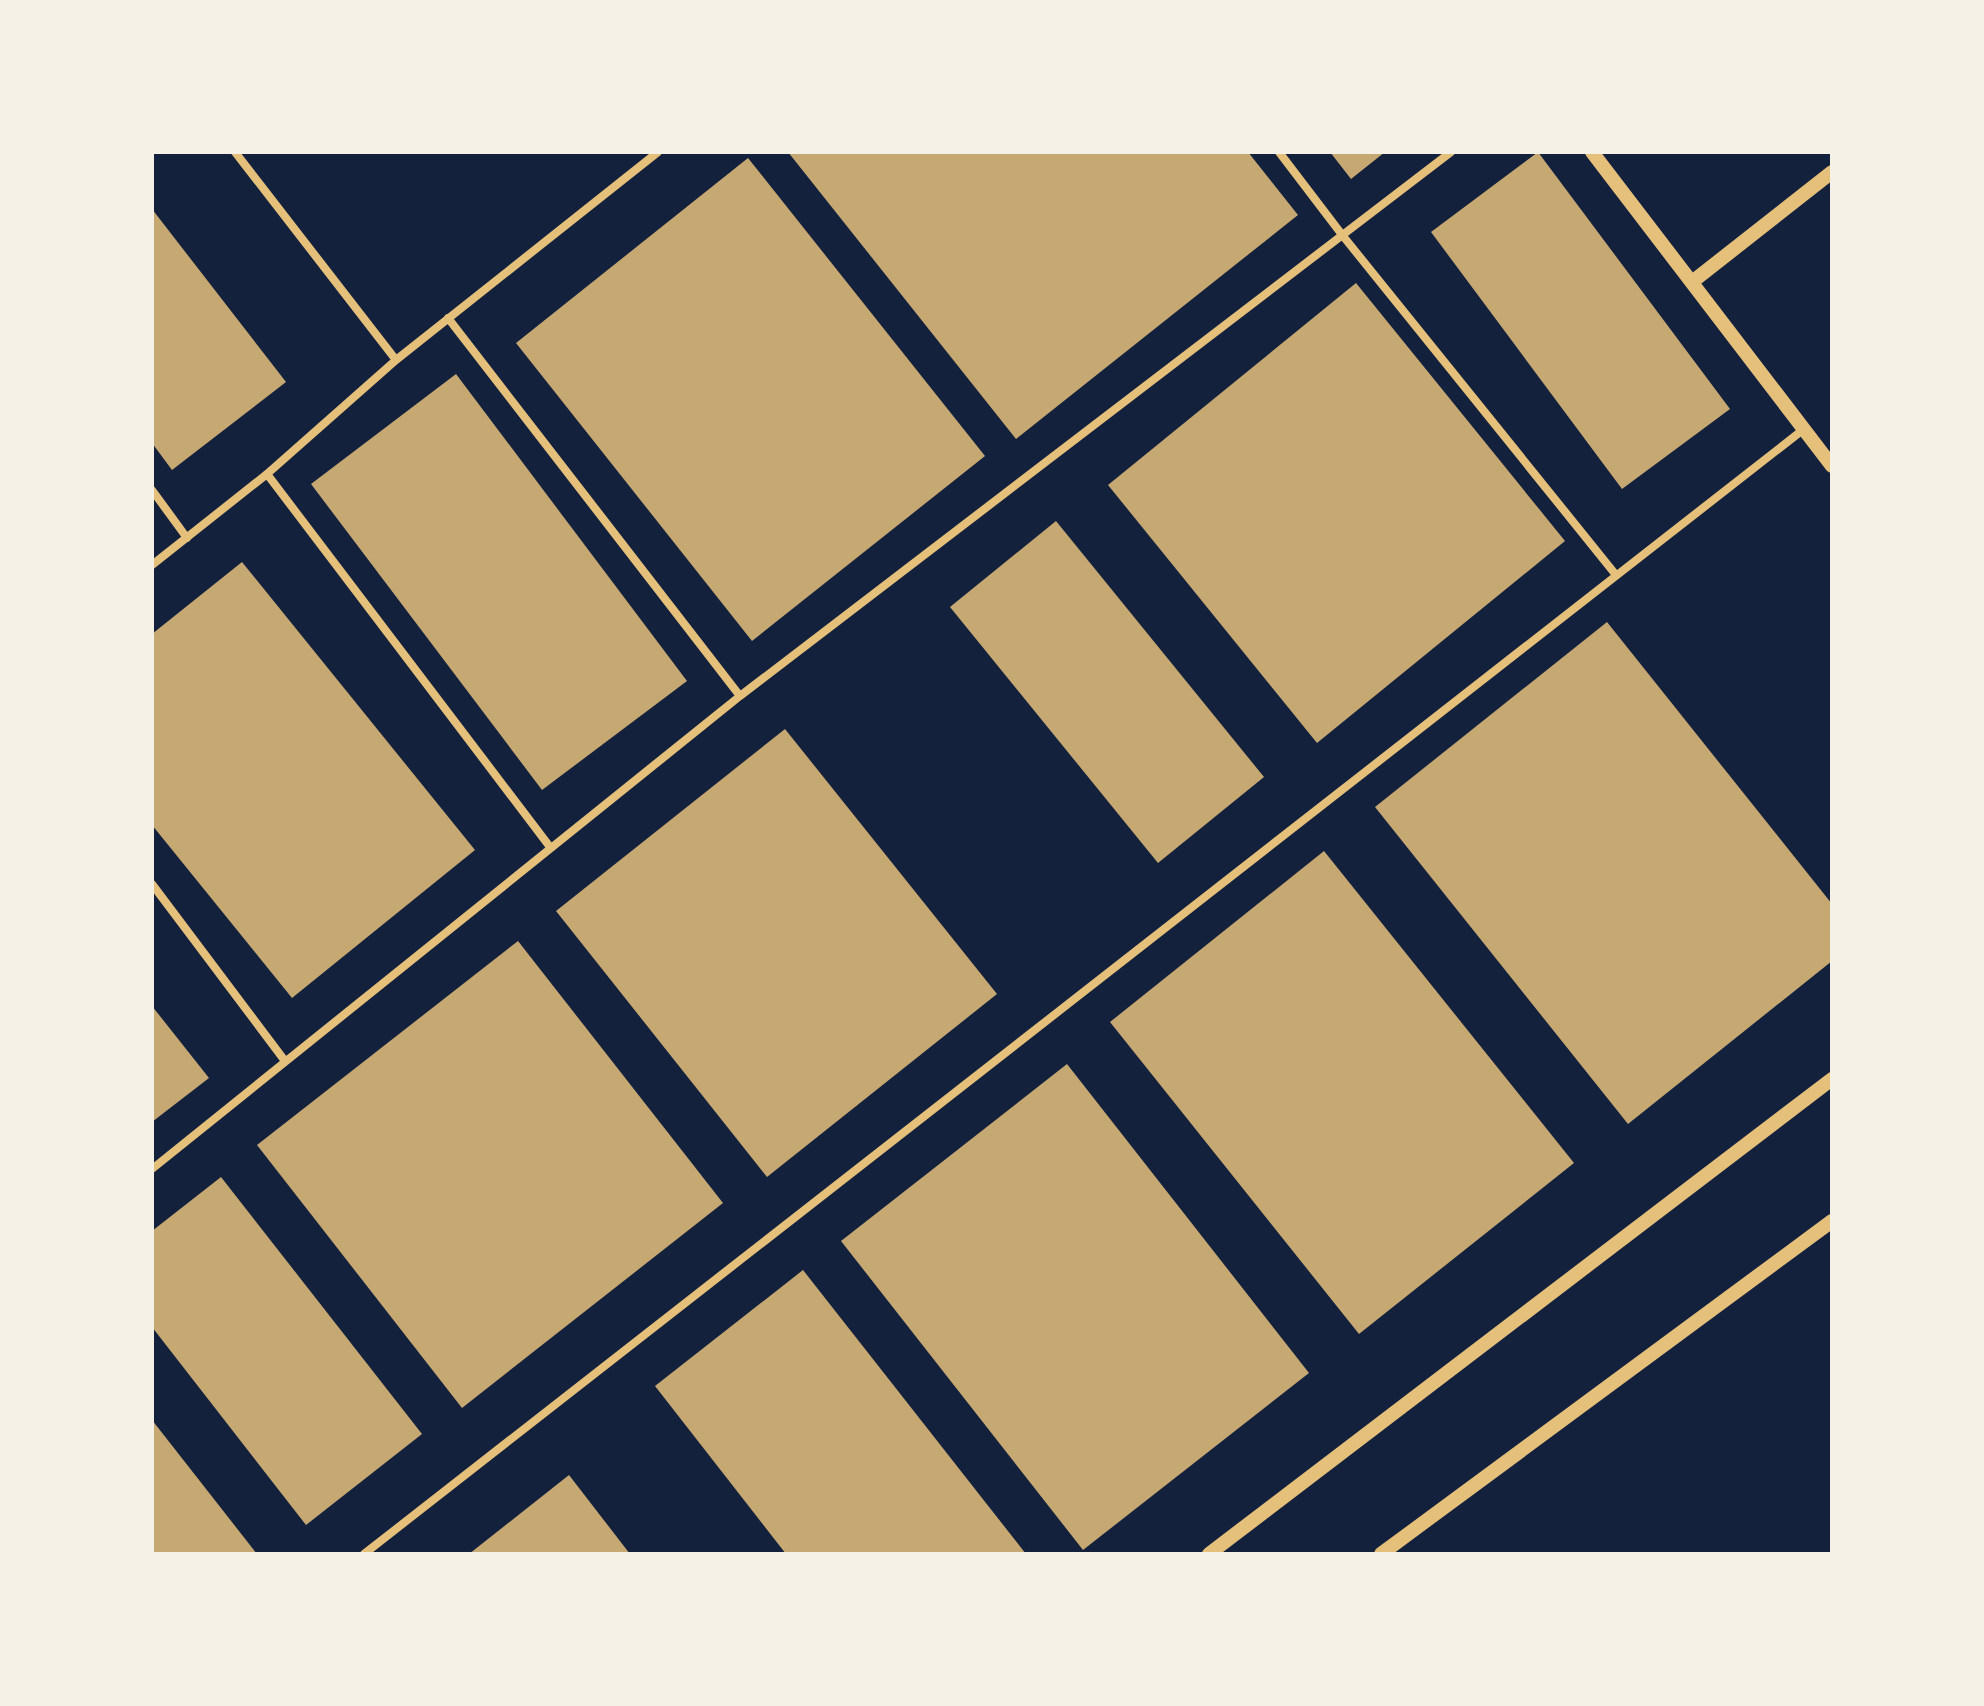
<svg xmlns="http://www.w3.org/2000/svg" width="1984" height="1706" font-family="Jost,sans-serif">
	<rect width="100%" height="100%" fill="#14213d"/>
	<path fill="#c6a872" d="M788 152H1248L1298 215 1016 439Z
		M1330 152H1385L1351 179Z
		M1538 152 1730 409 1622 489 1431 232Z
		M748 158 985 456 752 641 516 343Z
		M152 209 286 382 172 470 152 443Z
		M1356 283 1565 541 1317 743 1108 485Z
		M456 374 687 681 542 790 311 484Z
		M1056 521 1264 777 1158 863 950 607Z
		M242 562 475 850 292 998 152 825V634Z
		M1607 622 1832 904V961L1628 1124 1375 807Z
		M785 729 997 994 767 1177 556 911Z
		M1324 851 1574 1163 1359 1334 1110 1022Z
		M518 941 723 1203 462 1408 257 1145Z
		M152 1006 209 1078 152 1122Z
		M1067 1064 1309 1373 1083 1550 841 1241Z
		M221 1177 422 1434 306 1525 152 1327V1231Z
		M803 1270 1026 1554H786L655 1386Z
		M152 1420 257 1554H152Z
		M569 1475 630 1554H469Z"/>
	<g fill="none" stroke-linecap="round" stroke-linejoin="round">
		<path stroke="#e5c07b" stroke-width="8" d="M235 152 396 360
			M1279 152 1343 236 1616 575
			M448 318 740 696
			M267 474 550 847
			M152 490 187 538
			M152 565 267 474 396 360 658 152
			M152 884 285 1061
			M152 1169 740 696 1451 152
			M364 1554 1804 429"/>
		<path stroke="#e5c07b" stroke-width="14" d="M1592 152 1832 466
			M1692 282 1832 172
			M1209 1554 1832 1079
			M1381 1554 1832 1221"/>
	</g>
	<rect width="1984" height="1706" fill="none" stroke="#f6f1e7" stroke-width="308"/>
</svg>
